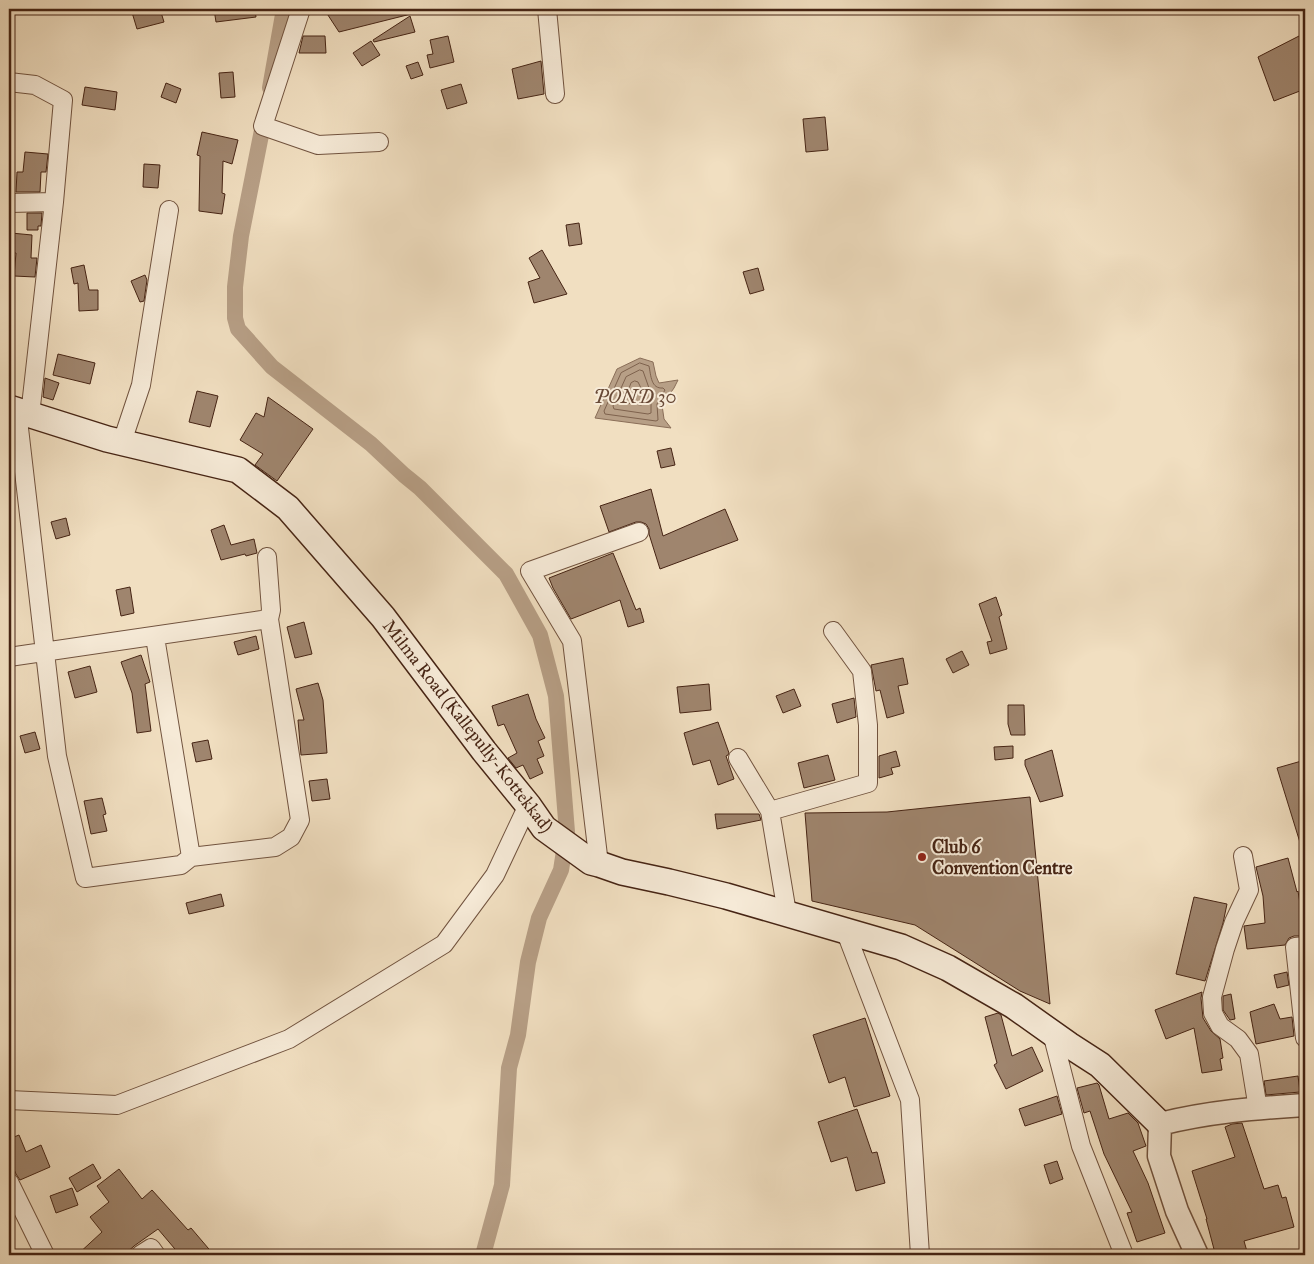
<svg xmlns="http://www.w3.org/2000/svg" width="1314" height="1264" font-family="'IM FELL Great Primer',serif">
	<rect width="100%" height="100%" fill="#f1dfc1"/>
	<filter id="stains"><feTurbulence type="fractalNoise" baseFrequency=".004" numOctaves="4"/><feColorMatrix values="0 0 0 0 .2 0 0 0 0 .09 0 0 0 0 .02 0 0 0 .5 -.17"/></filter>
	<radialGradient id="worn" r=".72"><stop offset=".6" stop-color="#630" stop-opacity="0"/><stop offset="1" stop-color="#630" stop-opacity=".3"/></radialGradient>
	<path fill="#b79f86" stroke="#8a6e58" d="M640 358 653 362 656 376 659 383 678 380 674 388 662 405 664 419 671 428 595 418 617 369Z"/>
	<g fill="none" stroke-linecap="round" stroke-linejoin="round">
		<path stroke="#7e624d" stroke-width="1" d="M640 363 649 366C651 376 651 389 663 388L665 390 657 404 658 420 656 421 605 414 604 411 621 373Z
			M640 370 643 371 649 388 655 394 651 403V413L648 414 614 409 613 406 626 377Z
			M635 381 638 382 645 396 643 404 641 405 626 403 624 401 631 383Z"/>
		<path stroke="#b79f86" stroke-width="16" d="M270 88 284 9
			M265 115 241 236 235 287V318L238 329 272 367 371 444 404 475 420 488 506 574 540 635 556 696 567 832 561 870 539 918 528 962 518 1035 509 1068 502 1185 483 1255"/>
	</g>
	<path fill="#9f856e" stroke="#462414" d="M131 9H160L164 22 137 29Z
		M214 9H255L256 17 216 22Z
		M324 9H415V13L339 32Z
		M410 16 415 32 374 42 373 40Z
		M1301 35 1305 45V89L1274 101 1258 57Z
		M303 36H325L326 53H299Z
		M448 36 454 62 430 68 427 55 433 54 430 40Z
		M371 41 380 55 362 66 353 53Z
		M541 61 544 94 518 99 512 69Z
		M418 62 423 75 411 79 406 66Z
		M233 72 235 97 221 98 219 73Z
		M166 83 181 89 176 103 161 97Z
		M461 84 467 103 447 109 441 90Z
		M85 87 117 92 115 110 82 105Z
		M825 117 828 150 806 152 803 119Z
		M202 132 238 140 232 164 223 161 222 193 225 194 222 214 199 211 200 156 197 155Z
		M25 152 48 154 46 172H41L40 192H16L17 172H23Z
		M144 164 160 165 158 188 143 187Z
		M27 213H42L41 226H38V230H27Z
		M579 223 582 244 569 246 566 225Z
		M11 233 32 235 31 258H37L35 277 14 276 16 253H10Z
		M542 250 567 294 534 303 528 282 540 278 529 258Z
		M84 265 89 290H98V310L79 311 78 283 74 284 71 268Z
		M758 268 764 290 750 294 743 272Z
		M145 275 147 280 144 301 140 302 131 281Z
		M58 354 95 363 90 384 53 375Z
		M45 378 59 383 53 400 43 397Z
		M197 391 218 396 210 427 189 422Z
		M268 397 313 429 277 481 255 465 263 454 240 440 256 413 264 417Z
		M671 448 675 465 661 468 657 451Z
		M651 489 663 536 725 509 738 540 660 569 649 534V529L646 524 641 522H636L609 532 600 506Z
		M66 518 70 535 56 539 51 522Z
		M224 525 231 545 254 539 257 553 246 556 245 554 221 560 211 530Z
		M613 553 636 610 640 608 644 622 628 627 620 600 571 619 553 588 549 578Z
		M130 587 134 613 121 616 116 590Z
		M996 597 1002 615 999 617 1007 649 990 654 987 642 992 641 979 604Z
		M304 622 312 654 295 658 287 627Z
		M256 636 259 649 238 655 234 642Z
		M962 651 969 665 953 673 946 659Z
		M141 655 150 682 145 684 151 731 137 733 132 693 121 662Z
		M903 658 908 684 898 686 904 713 887 718 880 690 876 691 871 665Z
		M90 666 97 692 75 698 68 672Z
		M318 683 323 700 327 753 301 755 298 720H304L296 689Z
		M709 684 711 710 680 713 677 687Z
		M794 689 801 706 783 713 776 696Z
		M528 694 536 719 545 738 538 741 544 756 537 759 543 773 530 779 523 765 516 768 508 758 517 753 504 724 498 726 492 706Z
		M854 698 856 717 837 723 832 704Z
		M1008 705H1024L1025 735H1011L1008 724Z
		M718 722 729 753 728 755 726 756 734 779 718 785 710 760 693 765 684 733Z
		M35 732 40 749 25 753 20 736Z
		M208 740 212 759 196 762 192 743Z
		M1013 746V758L995 760 994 747Z
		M1052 750 1063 796 1040 802 1025 765V760Z
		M896 751 900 766 891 768 893 774 879 778V756Z
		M828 755 835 780 804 788 798 763Z
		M1305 760V848L1302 849 1277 768Z
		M327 779 330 799 312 801 309 781Z
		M1030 797 1050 1004 1020 991 915 925 812 901 805 813 887 812Z
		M102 798 106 814 103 815 107 831 91 834 84 801Z
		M715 814H759L761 820 717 829Z
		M1288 858 1297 892 1298 891 1305 936H1294L1289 938 1285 945 1247 949 1244 926 1265 923 1263 896 1256 867Z
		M221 894 224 906 189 914 186 903Z
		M1194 897 1227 904 1223 923 1205 981 1176 974Z
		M1287 972 1289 985 1277 988 1274 975Z
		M1202 992 1201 998 1203 1018 1211 1031 1220 1039 1223 1058 1220 1059 1222 1070 1202 1073 1194 1028 1166 1039 1155 1010Z
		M1231 994 1235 1019 1230 1020 1223 1010V996Z
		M1274 1004 1280 1019 1292 1017 1294 1036 1256 1044 1250 1012Z
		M998 1013 1001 1015 1012 1056 1032 1047 1043 1071 1006 1089 994 1065 997 1063 985 1017Z
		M865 1018 890 1096 854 1107 845 1077 829 1083 813 1035Z
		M1298 1076 1300 1092 1266 1095 1264 1081Z
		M1097 1083 1099 1085 1109 1119 1128 1113 1138 1123 1146 1146 1133 1151 1148 1183 1165 1233 1137 1242 1127 1213 1132 1212 1104 1154 1090 1111 1084 1113 1077 1088Z
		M1057 1096 1062 1114 1025 1126 1019 1109Z
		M857 1109 872 1153 877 1152 885 1183 856 1191 847 1157 831 1162 818 1122Z
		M1242 1123 1264 1189 1278 1185 1282 1198 1286 1197 1294 1227 1244 1241 1248 1255H1223L1222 1251 1215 1253 1206 1219H1207L1192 1171 1235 1157 1225 1127 1232 1124Z
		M19 1135 26 1152 41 1145 50 1167 20 1180 16 1174 9 1157V1139Z
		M1057 1161 1063 1179 1050 1184 1044 1165Z
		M93 1164 101 1178 77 1192 69 1178Z
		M119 1169 142 1199 152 1190 188 1230 191 1228 214 1255H180L158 1229 134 1246 124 1255H77L102 1232 90 1217 109 1202 97 1186Z
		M72 1188 78 1205 56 1213 50 1196Z"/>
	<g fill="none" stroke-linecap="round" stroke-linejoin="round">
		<defs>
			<path id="minor" d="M301 9 263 126 318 145 379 142
				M547 9 555 94
				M9 82 35 85 63 100 54 202 30 415
				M9 203 54 202
				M17 411 57 756 85 878 181 865 191 857 275 847 291 837 300 820 269 619 271 610 267 557
				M122 442 141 385 169 210
				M155 637 191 857
				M9 657 269 619
				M738 758 770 811 787 913
				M770 811 868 783V725L862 671 833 631
				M1243 856 1249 890 1234 922 1225 949 1212 997 1213 1013 1220 1026 1238 1039 1249 1054 1258 1109
				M599 864 572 641 530 571 639 532
				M845 930 910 1100 920 1255
				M1305 946 1295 947 1305 1038
				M1052 1033 1081 1146 1124 1255
				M9 1100 117 1105 289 1039 444 944 495 875 528 805
				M9 1182 45 1255
				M140 1255 151 1248 156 1255"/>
			<path id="tertiary" d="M1197 1255 1177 1211 1159 1156 1160 1124C1207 1112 1256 1108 1305 1105"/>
			<path id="secondary" d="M9 408 107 439 238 470 288 508 383 617 484 751 528 805 544 828 591 862 599 864 622 872 669 882 726 896 901 947 948 968 1014 1006 1069 1045 1100 1065 1160 1124"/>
		</defs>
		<use href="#minor" stroke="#71533f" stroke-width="20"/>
		<use href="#tertiary" stroke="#71533f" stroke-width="25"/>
		<use href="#secondary" stroke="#462414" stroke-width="28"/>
		<use href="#minor" stroke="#f6ead7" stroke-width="18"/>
		<use href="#tertiary" stroke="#f6ead7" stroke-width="22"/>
		<use href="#secondary" stroke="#f6ead7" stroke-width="25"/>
	</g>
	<circle fill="#8f2418" stroke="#f6ead7" stroke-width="2" cx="922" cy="857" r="5"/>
	<g text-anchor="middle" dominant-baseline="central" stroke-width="4" stroke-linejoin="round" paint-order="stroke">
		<g font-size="18" fill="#462414" stroke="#f6ead7">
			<text transform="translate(468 726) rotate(52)">Milma Road (Kallepully-Kottekkad)</text>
		</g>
		<g font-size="18" font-weight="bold" fill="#462414" stroke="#f6ead7" text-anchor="start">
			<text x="932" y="847">Club 6<tspan x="932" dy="21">Convention Centre</tspan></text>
		</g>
		<g font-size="19" font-style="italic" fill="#684936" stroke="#f6ead7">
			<text x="635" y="396">POND 30</text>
		</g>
	</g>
	<rect width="1314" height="1264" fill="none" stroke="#f1dfc1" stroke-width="30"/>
	<rect x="10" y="10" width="1294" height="1244" fill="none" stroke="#462414" stroke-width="2.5"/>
	<rect x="15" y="15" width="1284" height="1234" fill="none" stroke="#462414"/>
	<rect width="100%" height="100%" filter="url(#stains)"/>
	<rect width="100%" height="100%" fill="url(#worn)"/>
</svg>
